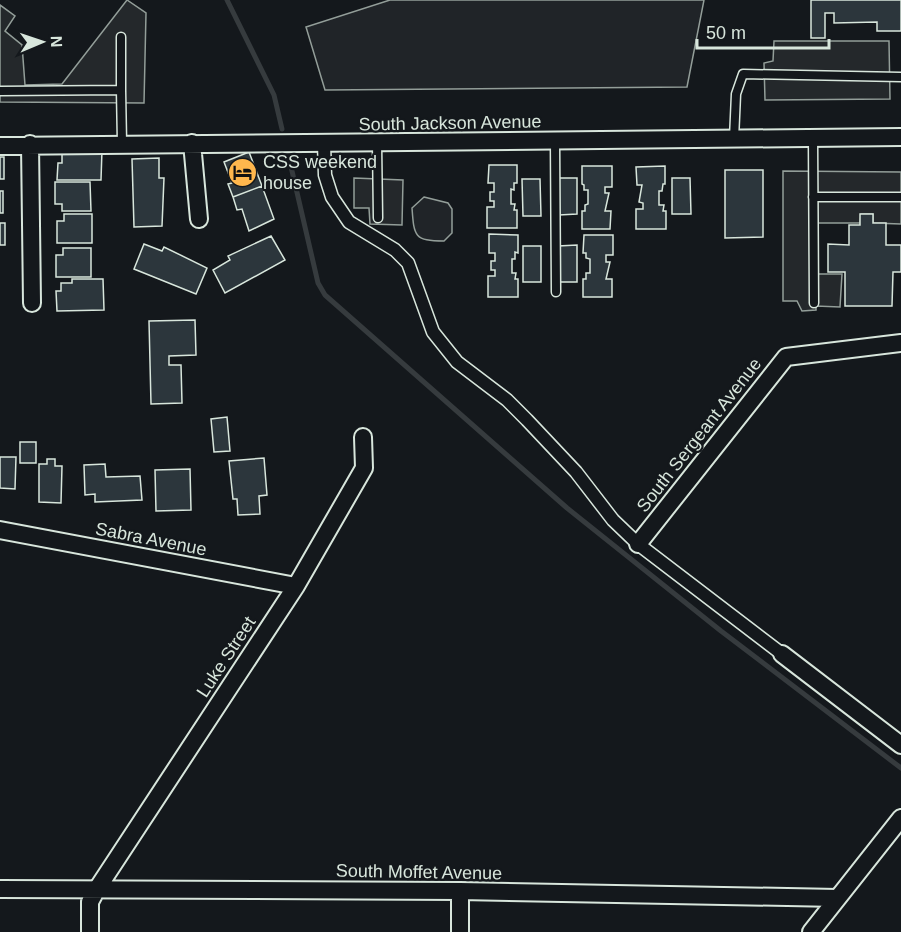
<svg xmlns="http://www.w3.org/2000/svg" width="901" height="932" font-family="Helvetica,sans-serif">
	<rect width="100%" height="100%" fill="#14181c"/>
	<path fill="#202428" stroke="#939e99" stroke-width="1.5" d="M390 0H704L687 87 325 90 306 27Z
		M424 197 448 203 452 209V233L444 241C414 241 414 236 412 208Z"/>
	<path fill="#24282b" stroke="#939e99" stroke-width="1.5" d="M127 0 146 13 144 103 0 102V5L15 16 5 31 22 45 25 85 62 84Z
		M774 41H889L890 99 765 100 764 63 773 61Z
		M783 171 901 172V224L873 223V214H861L860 223H818V274H842L840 307 816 306V310L802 311 797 301H783Z
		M354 178 403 180 402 225 370 224 369 208H354Z"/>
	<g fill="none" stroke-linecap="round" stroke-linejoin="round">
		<path stroke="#363b3e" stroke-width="5" d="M227 0 274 95 282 129
			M289 158 318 283 325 295 567 508 721 631 901 768"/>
	</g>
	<path fill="#2c363c" stroke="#d8e6dc" stroke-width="1.5" d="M811 0H901V31H877V22L834 23V13H825V38H811Z
		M71 150H102L101 180H57L58 163H62V154H71Z
		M249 152 262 186 233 197 228 184 232 183 224 162Z
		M0 157H4V179H0Z
		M159 158V178H164L162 226 134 227 132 159Z
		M489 165H517V183H514V190L511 189V204H515L514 210H517V228H487V207H494V201H490V192H494V183H488Z
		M582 166H612V187H605V193H609L605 211H611L610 229H582V211H585V205L588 204V190H584V185L582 184Z
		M665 166V184H663L662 191H659V205H664L663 211H666V229H636V209H643V203L639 202 642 185H637L636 167Z
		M725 170H763V237L725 238Z
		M559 178H577V214L559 215Z
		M672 178H690L691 214H672Z
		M522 179H540L541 216H523Z
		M55 182H90L91 211H62V204H55Z
		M262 186 274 219 249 231 242 209 237 210 233 197Z
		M0 191H3V213H0Z
		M64 214H92V243H57V221H64Z
		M860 214H873V223H886V245H901V272H893L892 306H845V272H828V244L849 245V225H860Z
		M0 223H5V245H0Z
		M489 234 518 235V253L515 252V259H512V273H516L515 279H518V297H488V276H495V270H491V261H495V253H489Z
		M584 235H613V255H606V262H610L606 279H612V297H583V279H586V273H590V259L586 258V253H583Z
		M271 236 285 260 225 293 213 270 230 260 228 256Z
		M144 244 162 251 164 247 207 268 196 294 134 269Z
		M577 245V282H559L558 246Z
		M523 246H541V282H523Z
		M63 248H91V277H56V255H63Z
		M72 279H103L104 310 57 311 56 291H61V283H72Z
		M195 320 196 355 169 356V365H181L182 403 151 404 149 321Z
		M227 417 230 451 214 452 211 419Z
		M20 442H36V463H20Z
		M0 457H16L15 489 0 488Z
		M264 458 267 495 259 496 260 514 238 515 237 499H233L229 461Z
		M47 459H55V466H62L61 503 39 502V464H47Z
		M105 464 106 477 140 476 142 500 95 502V494L85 495 84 465Z
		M190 469 191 510 156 511 155 470Z"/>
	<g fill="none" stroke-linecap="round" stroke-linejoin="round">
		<defs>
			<path id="service" d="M121 37V90
				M0 91 121 90 122 143
				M813 138 814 303
				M734 139 736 94 743 74 901 77
				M555 141 556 292
				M377 143 378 218
				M813 197H901"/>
			<path id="pedestrian" d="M324 144 325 175 332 197 349 222 395 250 408 263 433 332 457 362 507 400 527 420 576 472 613 520 638 544 782 654"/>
			<path id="minor" d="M192 143 199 219
				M30 144 32 303
				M0 146 901 137
				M0 530 296 586
				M638 544 786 357 901 343
				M782 654 901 745
				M0 889 460 891 838 898
				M460 891V932
				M90 932V902L97 889 296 586 364 468 363 437
				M811 932 901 818"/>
		</defs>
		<use href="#service" stroke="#d8e6dc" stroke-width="11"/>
		<use href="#pedestrian" stroke="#d8e6dc" stroke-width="15"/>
		<use href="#minor" stroke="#d8e6dc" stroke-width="20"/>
		<use href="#service" stroke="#14181c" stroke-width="8"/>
		<use href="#pedestrian" stroke="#14181c" stroke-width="12"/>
		<use href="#minor" stroke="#14181c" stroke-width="16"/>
	</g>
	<defs>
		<symbol id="hotel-disc" viewBox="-11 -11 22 22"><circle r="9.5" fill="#ffb74d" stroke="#14181c"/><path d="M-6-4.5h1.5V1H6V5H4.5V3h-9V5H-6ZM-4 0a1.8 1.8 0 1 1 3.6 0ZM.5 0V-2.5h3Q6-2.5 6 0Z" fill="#111"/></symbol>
	</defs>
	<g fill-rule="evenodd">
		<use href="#hotel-disc" x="226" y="156" width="33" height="33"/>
	</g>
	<g text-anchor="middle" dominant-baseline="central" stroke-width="4.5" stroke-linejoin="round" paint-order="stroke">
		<g font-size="18" fill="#d8e6dc" stroke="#14181c">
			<text transform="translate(450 123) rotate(-1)">South Jackson Avenue</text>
			<text transform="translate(699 435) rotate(-52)">South Sergeant Avenue</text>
			<text transform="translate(151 539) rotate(11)">Sabra Avenue</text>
			<text transform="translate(226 657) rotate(-57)">Luke Street</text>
			<text transform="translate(419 872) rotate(1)">South Moffet Avenue</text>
		</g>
		<g font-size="18" fill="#d8e6dc" stroke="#14181c" text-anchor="start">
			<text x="263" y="162">CSS weekend<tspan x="263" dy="21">house</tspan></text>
		</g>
	</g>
	<g transform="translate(42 42) rotate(88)" stroke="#14181c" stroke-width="4.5" paint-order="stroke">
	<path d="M0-4.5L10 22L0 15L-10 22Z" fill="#d8e6dc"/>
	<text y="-9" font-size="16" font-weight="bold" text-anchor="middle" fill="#d8e6dc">N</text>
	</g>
	<path d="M697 39v9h132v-9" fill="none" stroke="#d8e6dc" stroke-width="3"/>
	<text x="706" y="39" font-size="18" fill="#d8e6dc" stroke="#14181c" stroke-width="4.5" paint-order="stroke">50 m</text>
</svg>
